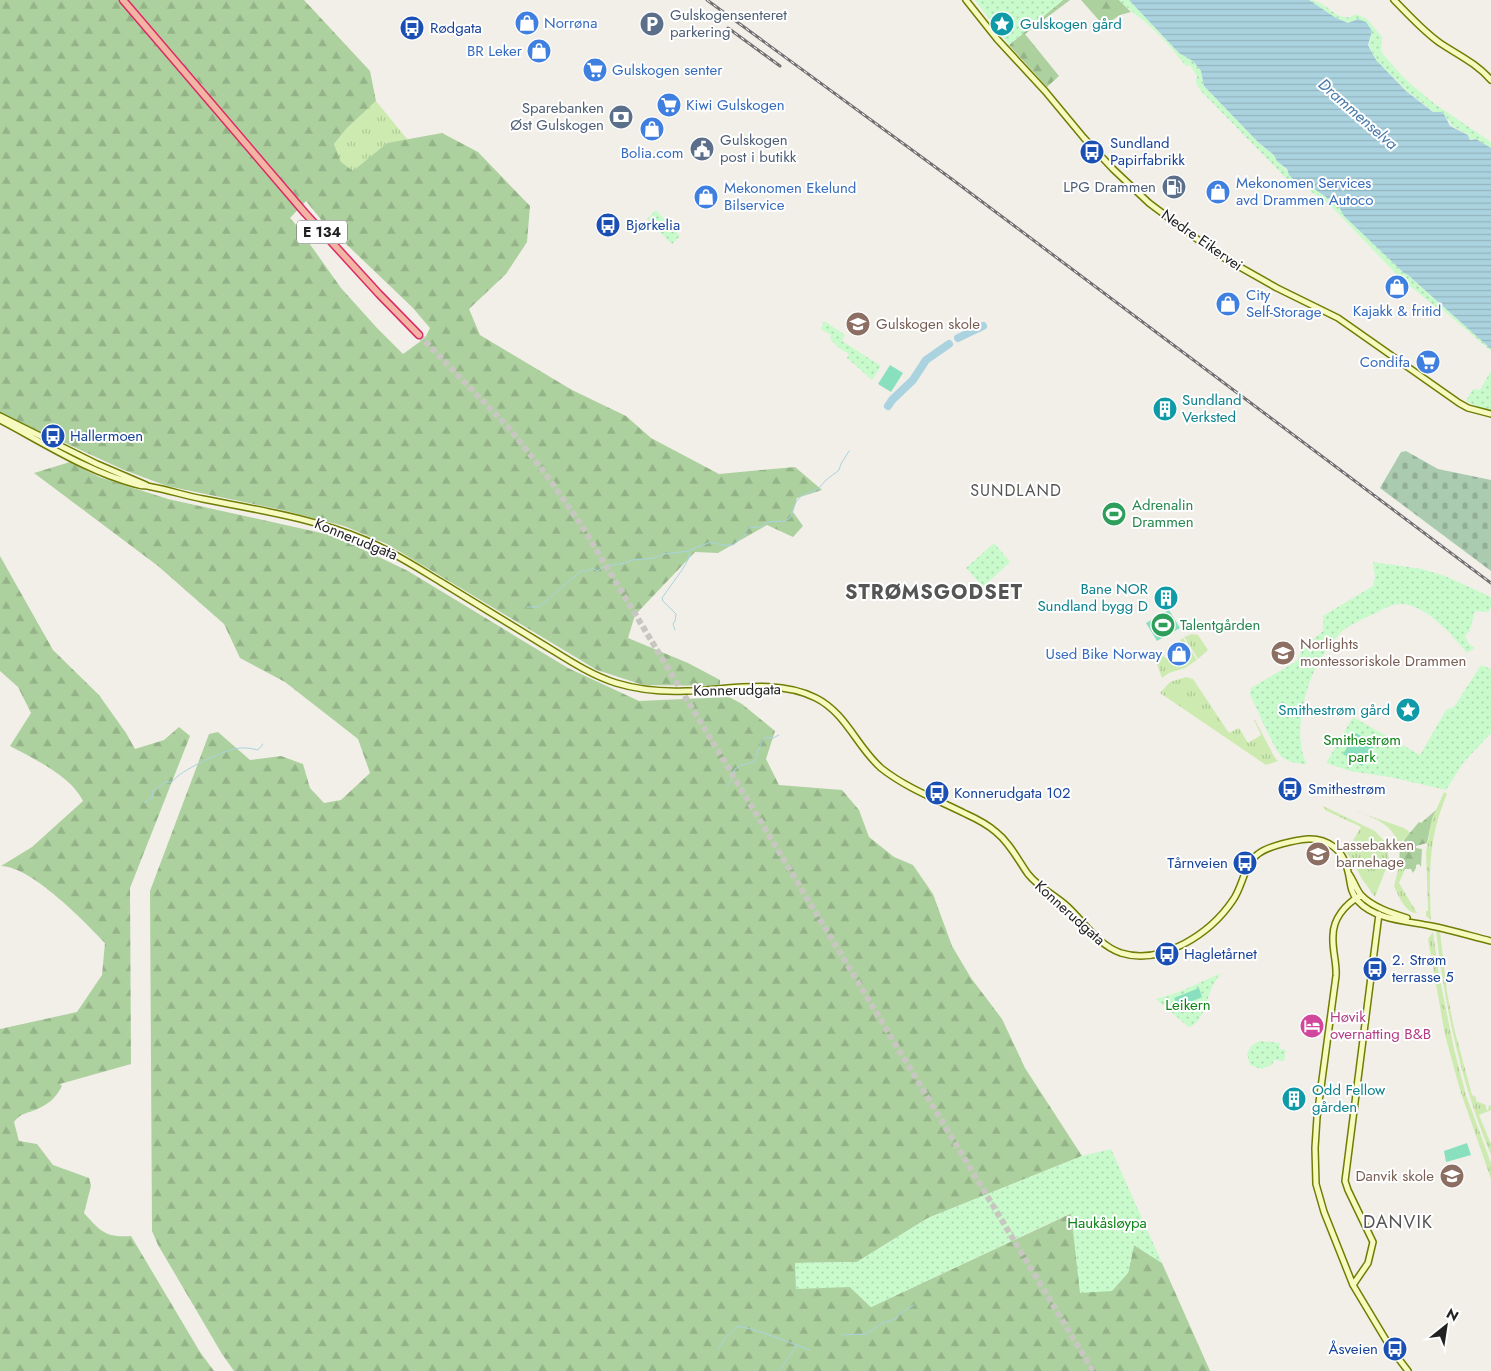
<svg xmlns="http://www.w3.org/2000/svg" width="1491" height="1371" font-family="Jost,sans-serif">
	<defs>
		<pattern id="grass-tufts" width="24" height="20" patternUnits="userSpaceOnUse" patternTransform="scale(1.25)"><rect width="24" height="20" fill="#cdebb0"/><path d="M3 7l-1-3M5 7V3M7 7l1-3M15 17l-1-3M17 17v-4M19 17l1-3" fill="none" stroke="#b0c997"/></pattern>
		<pattern id="forest-firs" width="22" height="20" patternUnits="userSpaceOnUse" patternTransform="scale(1.25)"><rect width="22" height="20" fill="#add19e"/><path d="M5 1l3.5 6h-7zM16 11l3.5 6h-7z" fill="#95b388"/></pattern>
		<pattern id="cemetery-stones" width="16" height="16" patternUnits="userSpaceOnUse" patternTransform="scale(1.25)"><rect width="16" height="16" fill="#aacbaf"/><path d="M2 7V4a2 2 0 0 1 4 0v3zM10 15v-3a2 2 0 0 1 4 0v3z" fill="#92ae96"/></pattern>
		<pattern id="park-dots" width="8" height="8" patternUnits="userSpaceOnUse" patternTransform="scale(1.25)"><rect width="8" height="8" fill="#c8facc"/><path d="M2 2h.1M6 6h.1" fill="none" stroke="#acd6af" stroke-width="1.8" stroke-linecap="round"/></pattern>
		<pattern id="water-rules" width="6" height="5" patternUnits="userSpaceOnUse" patternTransform="scale(1.25)"><rect width="6" height="5" fill="#aad3df"/><path d="M0 2.5h6" fill="none" stroke="#92b5bf"/></pattern>
	</defs>
	<rect width="100%" height="100%" fill="#f2efe9"/>
	<path fill="url(#grass-tufts)" d="M376 101 408 140 387 143 353 172 341 162 334 144 347 128Z
		M1192 634 1198 635 1208 650 1198 659 1184 637Z
		M1183 638 1197 660 1185 668 1169 673 1162 678 1157 664 1155 651H1158C1163 658 1170 659 1172 662L1182 656 1181 654 1186 651 1180 640Z
		M1186 677 1193 679 1229 733 1239 728 1248 743 1261 735 1254 720H1255L1275 758 1278 761 1266 765 1160 693 1170 682Z
		M1444 792 1447 794C1428 838 1429 874 1431 920L1426 916V911H1428L1426 852 1432 819Z
		M1323 806 1375 831 1387 844 1389 861 1375 897 1362 879 1352 860 1346 852 1361 827 1325 810Z
		M1350 809 1404 828 1411 833 1402 841 1400 847C1391 821 1373 818 1350 809Z
		M1399 866 1405 869 1399 883 1417 913C1406 914 1398 895 1394 886Z
		M1436 931 1440 932 1447 992 1454 1028 1472 1095 1476 1097V1101L1486 1105V1109L1488 1110 1489 1105 1491 1106V1110L1479 1115 1491 1144V1155C1461 1083 1445 1008 1436 931Z
		M1433 932 1439 975 1454 1049 1466 1095 1491 1163V1179L1460 1090 1445 1035 1428 939Z"/>
	<path fill="url(#forest-firs)" fill-rule="evenodd" d="M0 0H304L370 71 376 101 347 128 334 144 341 162 353 171 387 143 442 133 478 152 530 206 527 242 506 274 469 309 480 335 572 390 626 416 651 438 719 474 795 467 822 490 797 498 793 512 803 526 793 537 767 525 718 553 695 552 635 615 628 638 688 663 720 680V686L643 685 597 670 387 544 344 526 282 510 167 486 124 470 0 413ZM306 201 323 222 412 307 430 328 425 338 403 354 377 328 341 288 297 226 290 218Z
		M1063 0H1070L1025 34 1059 76 1047 87 1009 45Z
		M1081 0H1119L1131 12 1120 15 1104 26Z
		M70 462 99 477 168 499 335 536 408 571 568 668 639 701 729 697 742 704 775 731 766 759 779 785 842 790 859 810 869 837 894 857 913 865 933 894 952 946 971 978 1002 1019 1025 1068 1082 1156 928 1218 857 1262 795 1263 850 1287 871 1307 1072 1213 1128 1273 1134 1245 1162 1263 1210 1371H234L222 1354 158 1245 152 1231 150 891 209 734 218 732 250 760 281 756 303 764 310 788 324 803 341 800 370 773 358 739 285 682 240 658 224 624 158 566 34 473Z
		M0 556 53 650 99 695 126 733 135 749 164 740 179 727 190 736 130 888 131 1064 60 1084 62 1086C56 1098 48 1105 35 1110 25 1114 21 1113 14 1122L19 1141 37 1144 53 1165 89 1178 91 1186 84 1213C100 1231 106 1238 131 1236L200 1352 214 1371H0V1029L77 1012 102 975 105 943C84 921 32 867 1 866L32 847 83 801C72 777 33 758 10 746L31 713 18 687 0 671Z
		M1436 810 1432 819 1427 843 1416 846V848L1422 849 1421 867 1419 864 1416 865V868L1413 873 1411 869H1405L1399 866 1400 845 1419 822 1421 823Z"/>
	<path fill="url(#cemetery-stones)" d="M1406 451 1438 469 1491 480V571L1380 488 1401 452Z"/>
	<path fill="url(#park-dots)" d="M975 0H1063L1009 45Z
		M1119 0H1129L1179 53 1193 61 1201 71 1204 86 1258 142 1274 155 1295 181 1317 190 1332 201 1339 207 1344 216 1404 273 1408 275 1491 349V351L1443 310 1441 311 1401 279 1330 205 1309 190 1293 183 1286 178 1201 91 1196 83 1197 76 1190 65 1186 66C1176 54 1166 41 1155 31 1143 19 1130 11 1119 0Z
		M1309 0C1328 0 1339 27 1356 14L1367 19 1382 37 1381 52 1403 77 1413 86 1435 104 1491 142V148L1475 139H1470L1469 135 1452 126 1444 114 1441 112H1434L1407 91 1376 60 1369 45 1372 31 1369 26 1358 19 1348 23 1336 18Z
		M656 210 680 236 672 244 647 219Z
		M824 321 845 335 842 341 881 366 872 380 847 358 849 354 839 348 830 339 831 335 821 329Z
		M1491 371V410L1480 408 1466 401 1473 389 1480 390Z
		M994 543 1010 562 983 587 966 568Z
		M1373 562 1422 569 1445 576 1491 597V607L1488 612 1475 611 1470 630 1465 636 1469 644 1475 648 1467 653C1452 635 1432 612 1409 605 1396 602 1387 607 1376 613 1366 617 1347 626 1340 633 1333 641 1325 652 1319 661 1305 686 1292 737 1307 764 1299 764 1288 762 1282 757 1275 751 1258 711 1253 701L1250 694 1251 688 1297 661 1304 647 1323 631V616L1373 586 1375 577Z
		M1481 665 1491 669V733L1463 763 1446 790 1390 777 1350 771 1326 763 1353 717 1420 755 1446 710 1454 707Z
		M1221 973C1217 978 1213 984 1211 990 1206 1002 1202 1024 1189 1027L1185 1024 1156 999 1179 992Z
		M1259 1041 1280 1043 1279 1049 1286 1050 1284 1061 1274 1060 1272 1065 1261 1069 1250 1065 1247 1054 1251 1046Z
		M1111 1149 1162 1263 1134 1245 1128 1273 1112 1291 1080 1293 1071 1213 871 1307 850 1287 796 1289 795 1263 857 1262 928 1218 1082 1156Z"/>
	<path fill="#88e0be" d="M890 365 903 373 891 392 878 384Z
		M1169 610 1180 628 1157 641 1146 623Z
		M1356 733 1375 744 1362 766 1343 754Z
		M1199 988 1202 997 1178 1007 1174 998Z
		M1467 1143 1471 1155 1446 1162 1444 1151Z"/>
	<path fill="url(#water-rules)" d="M1129 0H1309L1336 18 1348 23 1358 19 1366 22 1372 31 1368 45 1376 60 1406 91 1433 112H1441L1444 114 1450 126 1468 135 1470 140 1476 139 1491 148V349L1408 275 1404 273 1344 216 1339 207 1332 201 1316 190 1295 181 1289 175 1287 169 1277 161 1274 155 1258 142 1204 86 1201 71 1193 61 1179 53Z"/>
	<g fill="none" stroke-linecap="round" stroke-linejoin="round">
		<path stroke="#aad3df" stroke-width="1" d="M527 607H539L582 570 586 572 592 568 598 571 602 567 625 563 632 560 654 558 664 554 689 551
			M675 630 673 624 675 621 676 614 663 601 662 598 682 570 688 560 690 550 711 542 722 545H733L744 536 748 528 760 527 768 522 785 521 790 518 796 502 801 496 819 488 826 480 839 470 841 464 849 451
			M727 787 732 779 735 769 742 765 754 762 761 743 765 737 773 738 779 735
			M144 803 153 797 152 792 165 782H172C180 770 220 753 234 749 242 747 250 748 258 750L263 744
			M842 1335 866 1334 881 1324 897 1318 898 1315 914 1305
			M718 1349 725 1338 738 1326 755 1330 810 1350
			M780 1370 798 1344"/>
		<path stroke="#aad3df" stroke-width="8" d="M958 338 983 326
			M888 406 892 400 913 380 926 360 949 344"/>
		<path stroke="#c8c6c1" stroke-width="6" stroke-dasharray="6 3" stroke-linecap="butt" d="M419 335 508 427 545 473 582 526 1093 1371"/>
		<defs>
			<path id="secondary" d="M966 0 997 39 1045 91 1084 138 1113 169 1149 203 1217 254 1277 288 1338 318 1459 403 1468 408 1491 414
				M1394 0C1408 14 1423 31 1440 43 1458 55 1476 63 1491 80
				M0 416 97 464 146 485
				M0 420C42 442 88 472 135 484 149 488 138 484 152 487 169 490 186 496 203 499 258 510 313 518 365 540 392 551 416 567 441 582 474 602 506 622 539 642 564 657 588 674 616 683 639 690 662 692 686 691 727 690 777 678 816 698 846 713 857 747 881 768 906 788 938 800 966 814 977 819 987 824 996 832 1010 843 1018 860 1028 874 1039 888 1055 895 1068 907 1085 923 1098 945 1121 953 1162 966 1211 933 1233 900 1243 886 1244 864 1258 854 1268 846 1295 840 1308 839 1327 838 1343 850 1347 868 1351 880 1349 891 1358 901 1375 920 1408 921 1431 926 1451 930 1471 936 1491 941
				M1349 874C1354 881 1356 889 1361 895 1372 907 1391 913 1407 918
				M1361 895C1346 904 1333 918 1333 936 1332 950 1337 963 1336 976L1317 1117 1315 1148 1316 1184 1324 1212 1353 1285 1392 1350 1408 1371
				M1353 1285 1368 1263 1373 1242 1348 1190 1345 1181 1379 914"/>
			<path id="trunk" d="M123 0 305 213 379 294 419 335"/>
		</defs>
		<use href="#secondary" stroke="#707d05" stroke-width="8"/>
		<use href="#trunk" stroke="#dc2a67" stroke-width="9"/>
		<use href="#secondary" stroke="#f7fabf" stroke-width="5"/>
		<use href="#trunk" stroke="#f2b4a3" stroke-width="6"/>
		<defs>
			<path id="rail" d="M707 0 953 180 1491 583
				M728 28 780 66"/>
		</defs>
		<use href="#rail" stroke="#707070" stroke-width="3"/>
		<use href="#rail" stroke="#fff" stroke-width="1" stroke-dasharray="4" stroke-linecap="butt"/>
	</g>
	<defs>
		<symbol id="shop-disc" viewBox="-11 -11 22 22"><circle r="9.5" fill="#3f7fe0" stroke="#fff"/><path d="M-5-2.5h2.3a2.7 3.5 0 0 1 5.4 0H5L5.5 6h-11ZM-1.5-2.5h3a1.5 2.3 0 0 0-3 0Z" fill="#fff"/></symbol>
		<symbol id="parking-disc" viewBox="-11 -11 22 22"><circle r="9.5" fill="#5c6f8a" stroke="#fff"/><path d="M-3.5-5.5H1a3.5 3.5 0 0 1 0 7H-1V5.5H-3.5ZM-1-3.4V-.6H.8a1.4 1.4 0 0 0 0-2.8Z" fill="#fff"/></symbol>
		<symbol id="sight-disc" viewBox="-11 -11 22 22"><circle r="9.5" fill="#0f9aa8" stroke="#fff"/><path d="M0-6L1.8-2.2L6-1.7L2.9 1.2L3.7 5.4L0 3.3L-3.7 5.4L-2.9 1.2L-6-1.7L-1.8-2.2Z" fill="#fff"/></symbol>
		<symbol id="bus-disc" viewBox="-11 -11 22 22"><circle r="9.5" fill="#1a4fb4" stroke="#fff"/><path d="M-5-6H5V4H4V6H2V4H-2V6H-4V4H-5ZM-3.5-4V0h7V-4ZM-3.5 1.2v1.5H-2V1.2ZM2 1.2v1.5H3.5V1.2Z" fill="#fff"/></symbol>
		<symbol id="supermarket-disc" viewBox="-11 -11 22 22"><circle r="9.5" fill="#3f7fe0" stroke="#fff"/><path d="M-6-5.5h2.5l.6 2H6L4.5 2H-2.5L-4.4-4H-6ZM-1.5 3.2a1.3 1.3 0 1 0 .1 0ZM3 3.2a1.3 1.3 0 1 0 .1 0Z" fill="#fff"/></symbol>
		<symbol id="bank-disc" viewBox="-11 -11 22 22"><circle r="9.5" fill="#5c6f8a" stroke="#fff"/><path d="M-6-4H6V4H-6ZM0-2.3a2.3 2.3 0 1 0 0 4.6a2.3 2.3 0 1 0 0-4.6Z" fill="#fff"/></symbol>
		<symbol id="civic-disc" viewBox="-11 -11 22 22"><circle r="9.5" fill="#5c6f8a" stroke="#fff"/><path d="M-.6-6.5H3V-4.5H.6V-3L4-1V1h2V6H-6V1h2V-1L-.6-3ZM-1.2 2.5V6h2.4V2.5Z" fill="#fff"/></symbol>
		<symbol id="fuel-disc" viewBox="-11 -11 22 22"><circle r="9.5" fill="#5c6f8a" stroke="#fff"/><path d="M-5.5-6h7V0h2V4h1.3V-2.5L3-4.5l.8-.8L6-3V5H2.5V1h-1V6h-7ZM-4.2-4.7v3.2H.2V-4.7Z" fill="#fff"/></symbol>
		<symbol id="school-disc" viewBox="-11 -11 22 22"><circle r="9.5" fill="#8d6e63" stroke="#fff"/><path d="M0-5L7-2L0 1L-7-2ZM-4 1L0 2.5L4 1V4Q0 6-4 4Z" fill="#fff"/></symbol>
		<symbol id="building-disc" viewBox="-11 -11 22 22"><circle r="9.5" fill="#0f9aa8" stroke="#fff"/><path d="M-4-6H4V6H1V3H-1V6H-4ZM-2.5-4.3h1.7v1.8h-1.7ZM.8-4.3h1.7v1.8H.8ZM-2.5-1h1.7V.8h-1.7ZM.8-1h1.7V.8H.8Z" fill="#fff"/></symbol>
		<symbol id="stadium-disc" viewBox="-11 -11 22 22"><circle r="9.5" fill="#2e9e5b" stroke="#fff"/><path d="M0-5a6.5 5 0 1 0 0 10a6.5 5 0 1 0 0-10ZM-3.5-1.8h7v3.6h-7Z" fill="#fff"/></symbol>
		<symbol id="hotel-disc" viewBox="-11 -11 22 22"><circle r="9.5" fill="#d1479c" stroke="#fff"/><path d="M-6-4.5h1.5V1H6V5H4.5V3h-9V5H-6ZM-4 0a1.8 1.8 0 1 1 3.6 0ZM.5 0V-2.5h3Q6-2.5 6 0Z" fill="#fff"/></symbol>
	</defs>
	<g fill-rule="evenodd">
		<use href="#shop-disc" x="513" y="9" width="28" height="28"/>
		<use href="#parking-disc" x="638" y="10" width="28" height="28"/>
		<use href="#sight-disc" x="988" y="10" width="28" height="28"/>
		<use href="#bus-disc" x="398" y="14" width="28" height="28"/>
		<use href="#shop-disc" x="525" y="37" width="28" height="28"/>
		<use href="#supermarket-disc" x="581" y="56" width="28" height="28"/>
		<use href="#supermarket-disc" x="655" y="91" width="28" height="28"/>
		<use href="#bank-disc" x="607" y="103" width="28" height="28"/>
		<use href="#shop-disc" x="638" y="115" width="28" height="28"/>
		<use href="#civic-disc" x="688" y="135" width="28" height="28"/>
		<use href="#bus-disc" x="1078" y="138" width="28" height="28"/>
		<use href="#fuel-disc" x="1160" y="173" width="28" height="28"/>
		<use href="#shop-disc" x="1204" y="178" width="28" height="28"/>
		<use href="#shop-disc" x="692" y="183" width="28" height="28"/>
		<use href="#bus-disc" x="594" y="211" width="28" height="28"/>
		<use href="#shop-disc" x="1383" y="273" width="28" height="28"/>
		<use href="#shop-disc" x="1214" y="290" width="28" height="28"/>
		<use href="#school-disc" x="844" y="310" width="28" height="28"/>
		<use href="#supermarket-disc" x="1414" y="348" width="28" height="28"/>
		<use href="#building-disc" x="1151" y="395" width="28" height="28"/>
		<use href="#bus-disc" x="39" y="422" width="28" height="28"/>
		<use href="#stadium-disc" x="1100" y="500" width="28" height="28"/>
		<use href="#building-disc" x="1152" y="584" width="28" height="28"/>
		<use href="#stadium-disc" x="1149" y="611" width="28" height="28"/>
		<use href="#school-disc" x="1269" y="639" width="28" height="28"/>
		<use href="#shop-disc" x="1165" y="640" width="28" height="28"/>
		<use href="#sight-disc" x="1394" y="696" width="28" height="28"/>
		<use href="#bus-disc" x="1276" y="775" width="28" height="28"/>
		<use href="#bus-disc" x="923" y="779" width="28" height="28"/>
		<use href="#school-disc" x="1304" y="840" width="28" height="28"/>
		<use href="#bus-disc" x="1231" y="849" width="28" height="28"/>
		<use href="#bus-disc" x="1153" y="940" width="28" height="28"/>
		<use href="#bus-disc" x="1361" y="955" width="28" height="28"/>
		<use href="#hotel-disc" x="1298" y="1012" width="28" height="28"/>
		<use href="#building-disc" x="1280" y="1085" width="28" height="28"/>
		<use href="#school-disc" x="1438" y="1162" width="28" height="28"/>
		<use href="#bus-disc" x="1381" y="1335" width="28" height="28"/>
	</g>
	<g text-anchor="middle" dominant-baseline="central" stroke-width="4" stroke-linejoin="round" paint-order="stroke">
		<rect fill="#fff" stroke="#646464" stroke-width="1" x="297" y="220.5" width="50" height="23" rx="4"/>
		<g font-size="14" font-weight="bold" fill="#222">
			<text x="322" y="232">E 134</text>
		</g>
		<g font-size="15" fill="#4e5e75" stroke="#fff" text-anchor="start">
			<text x="670" y="15">Gulskogensenteret<tspan x="670" dy="17">parkering</tspan></text>
			<text x="604" y="108" text-anchor="end">Sparebanken<tspan x="604" dy="17">Øst Gulskogen</tspan></text>
			<text x="720" y="140">Gulskogen<tspan x="720" dy="17">post i butikk</tspan></text>
			<text x="1156" y="187" text-anchor="end">LPG Drammen</text>
		</g>
		<g font-size="15" fill="#366cbe" stroke="#fff" text-anchor="start">
			<text x="544" y="23">Norrøna</text>
			<text x="522" y="51" text-anchor="end">BR Leker</text>
			<text x="612" y="70">Gulskogen senter</text>
			<text x="686" y="105">Kiwi Gulskogen</text>
			<text x="652" y="153" text-anchor="middle">Bolia.com</text>
			<text x="1236" y="183">Mekonomen Services<tspan x="1236" dy="17">avd Drammen Autoco</tspan></text>
			<text x="724" y="188">Mekonomen Ekelund<tspan x="724" dy="17">Bilservice</tspan></text>
			<text x="1246" y="295">City<tspan x="1246" dy="17">Self-Storage</tspan></text>
			<text x="1397" y="311" text-anchor="middle">Kajakk &amp; fritid</text>
			<text x="1410" y="362" text-anchor="end">Condifa</text>
			<text x="1162" y="654" text-anchor="end">Used Bike Norway</text>
		</g>
		<g font-size="15" fill="#0d838f" stroke="#fff" text-anchor="start">
			<text x="1020" y="24">Gulskogen gård</text>
			<text x="1182" y="400">Sundland<tspan x="1182" dy="17">Verksted</tspan></text>
			<text x="1148" y="589" text-anchor="end">Bane NOR<tspan x="1148" dy="17">Sundland bygg D</tspan></text>
			<text x="1390" y="710" text-anchor="end">Smithestrøm gård</text>
			<text x="1312" y="1090">Odd Fellow<tspan x="1312" dy="17">gården</tspan></text>
		</g>
		<g font-size="15" fill="#164399" stroke="#fff" text-anchor="start">
			<text x="430" y="28">Rødgata</text>
			<text x="1110" y="143">Sundland<tspan x="1110" dy="17">Papirfabrikk</tspan></text>
			<text x="626" y="225">Bjørkelia</text>
			<text x="70" y="436">Hallermoen</text>
			<text x="1308" y="789">Smithestrøm</text>
			<text x="954" y="793">Konnerudgata 102</text>
			<text x="1228" y="863" text-anchor="end">Tårnveien</text>
			<text x="1184" y="954">Hagletårnet</text>
			<text x="1392" y="960">2. Strøm<tspan x="1392" dy="17">terrasse 5</tspan></text>
			<text x="1378" y="1349" text-anchor="end">Åsveien</text>
		</g>
		<g font-size="15" fill="#222" stroke="#fff">
			<text transform="translate(1202 240) rotate(35)">Nedre Eikervei</text>
			<text transform="translate(356 539) rotate(22)">Konnerudgata</text>
			<text transform="translate(737 690) rotate(-1)">Konnerudgata</text>
			<text transform="translate(1070 913) rotate(42)">Konnerudgata</text>
		</g>
		<g font-size="15" fill="#785e54" stroke="#fff" text-anchor="start">
			<text x="876" y="324">Gulskogen skole</text>
			<text x="1300" y="644">Norlights<tspan x="1300" dy="17">montessoriskole Drammen</tspan></text>
			<text x="1336" y="845">Lassebakken<tspan x="1336" dy="17">barnehage</tspan></text>
			<text x="1434" y="1176" text-anchor="end">Danvik skole</text>
		</g>
		<g font-size="15" fill="#27864d" stroke="#fff" text-anchor="start">
			<text x="1132" y="505">Adrenalin<tspan x="1132" dy="17">Drammen</tspan></text>
			<text x="1180" y="625">Talentgården</text>
		</g>
		<g font-size="15" fill="#0c8416" stroke="#fff">
			<text x="1362" y="740">Smithestrøm<tspan x="1362" dy="17">park</tspan></text>
			<text x="1188" y="1005">Leikern</text>
			<text x="1107" y="1223">Haukåsløypa</text>
		</g>
		<g font-size="15" fill="#b23c85" stroke="#fff" text-anchor="start">
			<text x="1330" y="1017">Høvik<tspan x="1330" dy="17">overnatting B&amp;B</tspan></text>
		</g>
		<g font-size="16" font-style="italic" fill="#4a7aab" stroke="#fff">
			<text transform="translate(1358 114) rotate(41)">Drammenselva</text>
		</g>
		<g font-size="16" letter-spacing="1" fill="#555" stroke="#fff">
			<text x="1016" y="490">SUNDLAND</text>
		</g>
		<g font-size="18" letter-spacing="1" fill="#555" stroke="#fff">
			<text x="1398" y="1222">DANVIK</text>
		</g>
		<g font-size="20" font-weight="bold" letter-spacing="1" fill="#555" stroke="#fff">
			<text x="934" y="592">STRØMSGODSET</text>
		</g>
	</g>
	<g transform="translate(1446 1326) rotate(30)" stroke="#ffffff" stroke-width="4" paint-order="stroke">
	<path d="M0-4L9 19L0 12L-9 19Z" fill="#222222"/>
	<text y="-8" font-size="14" font-weight="bold" text-anchor="middle" fill="#222222">N</text>
	</g>
</svg>
